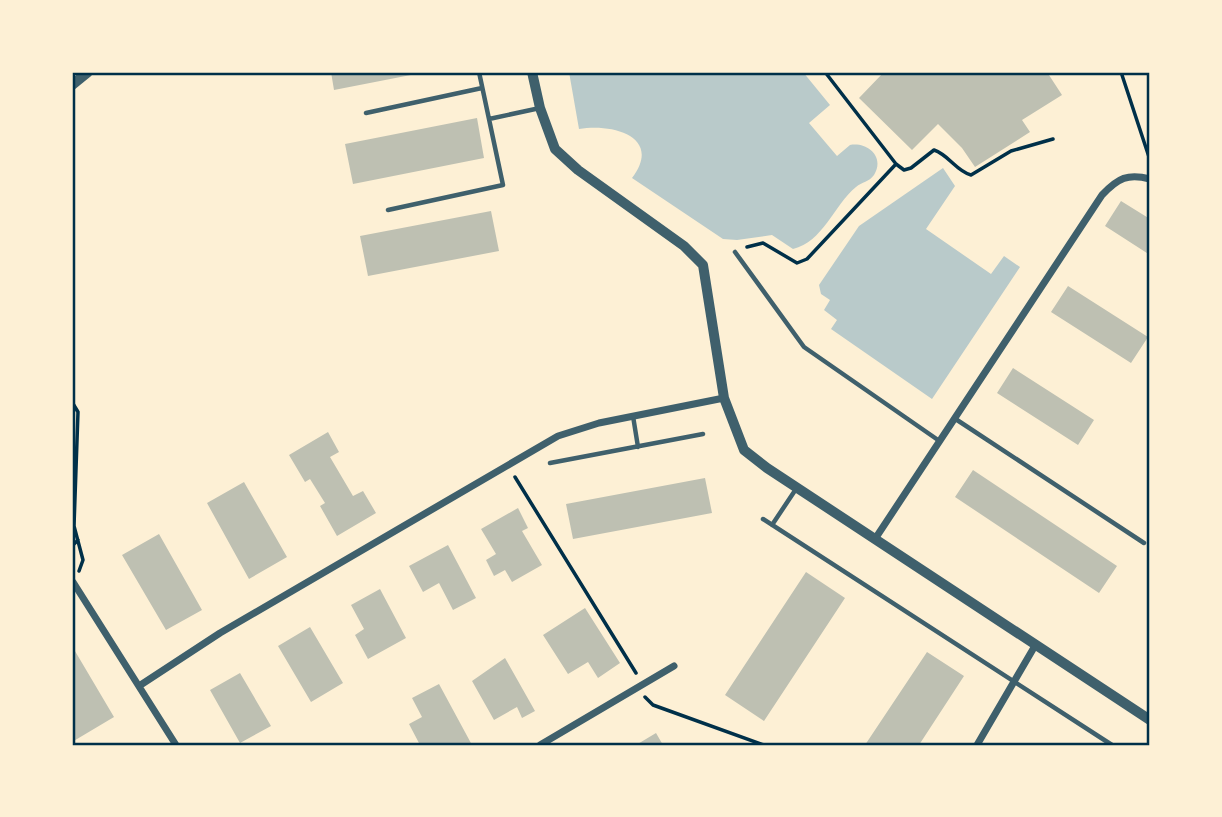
<svg xmlns="http://www.w3.org/2000/svg" width="1222" height="817" font-family="'PT Serif',serif">
	<rect width="100%" height="100%" fill="#fdf0d5"/>
	<path fill="#b9caca" d="M569 72H803L830 105 809 123 837 156 850 145C868 142 885 157 874 175 869 182 862 182 856 187 834 205 823 242 793 249L772 235 737 240 723 239 632 178C663 137 613 123 579 129Z
		M943 168 955 186 926 229 991 274 1004 256 1020 267 932 399 831 329 837 320 824 310 830 300 821 294 819 285 859 226Z"/>
	<path fill="#bec0b2" d="M331 72H421V73L334 90Z
		M884 72H1047L1062 95 1022 120 1030 132 975 167 962 148 938 124 912 150 859 98Z
		M477 118 484 158 353 184 345 144Z
		M1121 201 1150 219V255L1105 226Z
		M491 211 499 251 368 276 360 236Z
		M1068 286 1148 337 1131 363 1051 312Z
		M1013 368 1094 420 1078 445 997 393Z
		M328 432 339 452 330 457 353 496 363 491 376 513 337 536 320 506 325 503 310 479 305 482 289 455Z
		M973 470 1117 566 1099 593 955 497Z
		M705 478 712 513 573 539 566 504Z
		M244 482 287 557 249 579 207 503Z
		M518 508 528 528 522 531 542 565 512 582 505 570 494 576 486 560 496 554 481 529Z
		M159 534 202 610 166 630 122 555Z
		M448 545 476 598 453 610 439 583 423 592 409 566Z
		M806 572 845 598 764 721 725 695Z
		M380 589 406 638 368 659 355 635 364 629 351 605Z
		M585 608 620 663 598 678 588 662 568 674 543 635Z
		M310 627 343 683 311 702 278 646Z
		M72 646 114 717 72 742Z
		M927 652 964 676 919 745H865Z
		M505 658 535 711 522 718 517 707 494 720 472 681Z
		M240 673 271 726 240 743 210 690Z
		M439 684 472 745H420L409 724 422 717 412 698Z
		M656 733 663 745H636Z"/>
	<g fill="none" stroke-linecap="round" stroke-linejoin="round">
		<path stroke="#003049" stroke-width="3.5" d="M825 72 896 164 904 170 911 168 934 150C949 155 956 171 971 175L1011 151 1053 139
			M1121 72 1150 160
			M747 247 763 243 797 263 807 259 896 164
			M72 402 78 412 74 526 83 560 79 571
			M515 477 636 673
			M72 546 78 540
			M645 697 653 705 764 745"/>
		<path stroke="#3f606c" stroke-width="4.5" d="M366 113 482 88
			M489 119 540 108
			M388 210 503 185 479 72
			M735 252 804 347 938 440
			M633 416 638 447
			M954 418 1144 543
			M550 463 703 434
			M763 519 1112 745
			M772 525 796 489"/>
		<path stroke="#3f606c" stroke-width="7" d="M875 539 1102 195C1118 178 1128 173 1150 179
			M73 582 176 745
			M139 686 220 633 558 436 599 423 724 398
			M540 745 674 666
			M977 745 1036 644"/>
		<path stroke="#3f606c" stroke-width="10" d="M532 72 540 108 555 149 578 170 684 246 703 265 724 398 744 450 767 468 1150 720
			M72 85 88 72"/>
	</g>
	<rect width="1222" height="817" fill="none" stroke="#fdf0d5" stroke-width="147"/>
	<rect x="74" y="74" width="1074" height="670" fill="none" stroke="#003049" stroke-width="2.5"/>
</svg>
